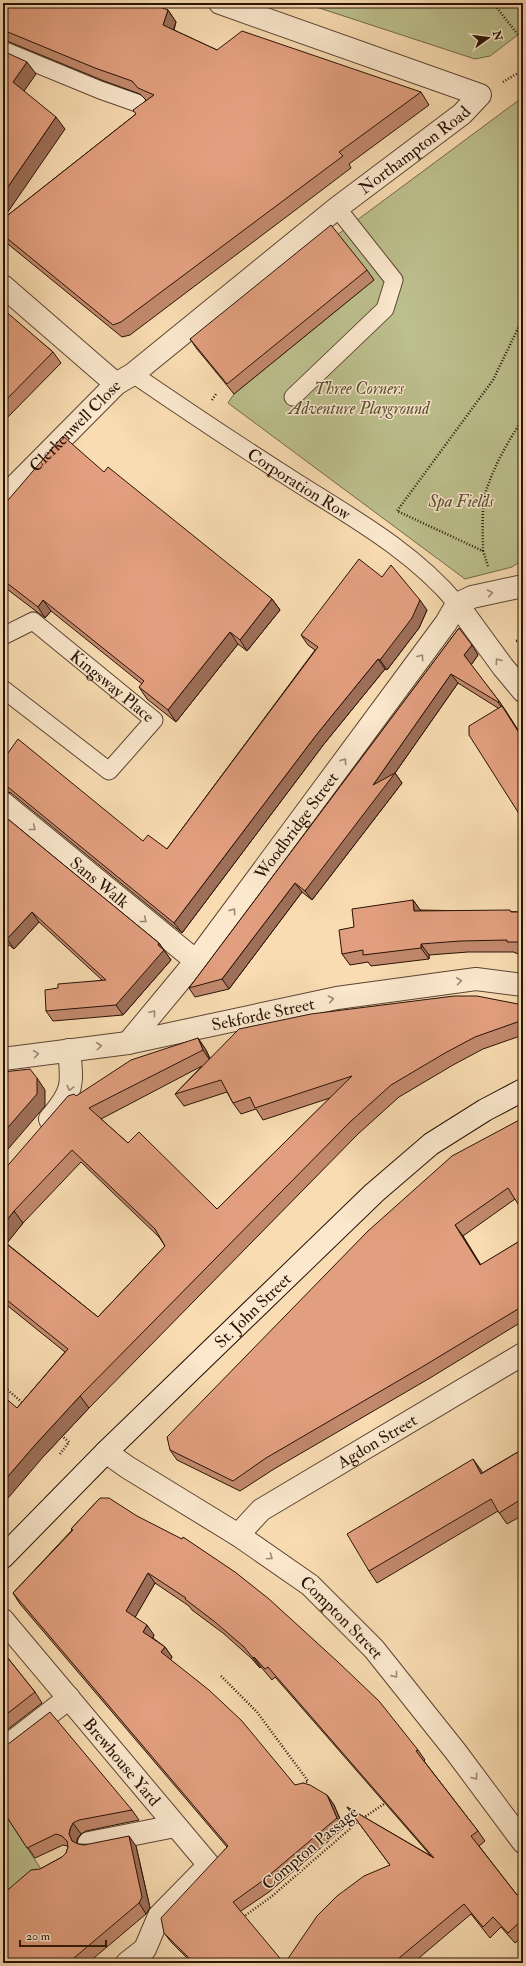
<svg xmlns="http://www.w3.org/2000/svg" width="526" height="1966" font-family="'IM FELL Double Pica',serif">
	<rect width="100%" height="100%" fill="#f9dcb2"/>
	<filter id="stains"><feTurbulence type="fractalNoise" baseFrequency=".005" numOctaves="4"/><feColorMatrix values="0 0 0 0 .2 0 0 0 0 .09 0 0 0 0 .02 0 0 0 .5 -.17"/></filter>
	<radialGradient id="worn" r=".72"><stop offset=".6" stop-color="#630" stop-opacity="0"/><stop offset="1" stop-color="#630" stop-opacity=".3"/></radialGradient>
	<path fill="#bcc08d" stroke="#72694a" d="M304 3H523V31L490 56 475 59Z
		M523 97V551L518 563 512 567 465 579 228 403 234 394 374 280 337 235Z
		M3 1811 41 1869 3 1910Z"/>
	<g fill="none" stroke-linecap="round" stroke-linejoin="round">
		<defs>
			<g id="lane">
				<path d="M3 50 100 90 137 103"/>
				<path id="s1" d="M133 374C187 411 241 447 296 482 353 518 414 552 457 604"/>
				<path d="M293 397 385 309 394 280 337 208"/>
				<path id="s2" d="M3 636 33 621 154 720 109 771 3 689"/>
			</g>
			<g id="street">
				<path d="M3 286 116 384"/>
				<path id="s3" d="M3 498 116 384 133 374 337 208 462 114 480 95 220 3"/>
				<path d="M457 604 503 667 523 691"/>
				<path d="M457 604 472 597 523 586"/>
				<path id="s4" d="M3 803 196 961"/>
				<path id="s5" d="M128 1043 196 961 446 623 457 604"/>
				<path id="s6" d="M3 1059 128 1043 337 998 476 979 523 985"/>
				<path d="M50 1119C73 1092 73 1085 69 1050"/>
				<path id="s7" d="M106 1452 127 1467 238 1535 310 1585 374 1649 456 1752 523 1842"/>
				<path id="s8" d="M238 1535 261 1510 523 1354"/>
				<path id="s9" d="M3 1620 209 1865 159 1916 145 1949 127 1963"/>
				<path d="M3 1749 69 1698"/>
				<path d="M89 1843 175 1826"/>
			</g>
			<g id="secondary">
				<path id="s10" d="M3 1557 106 1452 374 1193 431 1144 485 1110 523 1090"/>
			</g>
		</defs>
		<use href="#lane" stroke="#5c4432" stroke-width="19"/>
		<use href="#street" stroke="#5c4432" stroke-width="24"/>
		<use href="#secondary" stroke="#281207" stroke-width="24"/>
		<path stroke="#281207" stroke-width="2.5" stroke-dasharray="1 2" stroke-linecap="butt" d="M493 3 523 41
			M503 82 523 70
			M212 400 216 394
			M483 551C483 532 481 510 486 491 494 466 508 441 523 419
			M488 566 483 551 397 511 493 380 523 318
			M516 641 523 640
			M3 1386 24 1404
			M60 1454 69 1442 62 1436
			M221 1676 257 1712 308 1781 302 1785
			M363 1818 387 1802
			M243 1917 271 1897 359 1821
			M179 1963 188 1956"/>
		<use href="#lane" stroke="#fbe8cd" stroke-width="17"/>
		<use href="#street" stroke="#fbe8cd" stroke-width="22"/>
		<use href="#secondary" stroke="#fbe8cd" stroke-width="22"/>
	</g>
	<path fill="#c2896d" stroke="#281207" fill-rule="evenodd" d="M3 3 168 10 176 22 174 30 217 50 421 92 429 105 349 164 351 168 130 335 122 337 3 240V219L136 114 146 100 140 94 104 81 7 41 3 40Z
		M367 270 374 280 234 394 197 349 190 339Z
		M3 311 53 352 61 363 3 422Z
		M104 472 272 599 280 610 247 651 238 644 176 722 147 699 139 687 142 684 51 611 45 618 3 586V506Z
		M382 577 427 610 419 628 387 670 385 669 324 744 182 933 11 793 5 791H3V760L143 841 167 849 315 650 308 645 301 635Z
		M459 628 478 655 471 665 499 701 523 738V820L498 708 458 683 395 773 402 783 312 900 302 892 229 989 195 997 189 988Z
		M3 815 159 943 171 960 123 1015 53 1021 46 1011 58 988 102 980 39 922 14 949 9 945 3 949Z
		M413 900 420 910 523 912V954L515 953 514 952H468L429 955V959L371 966 368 962 350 965 342 954 354 927Z
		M523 1005V1035L483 1049 453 1065 399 1097 358 1134 89 1408 43 1457 17 1408 65 1352 3 1302V1171L76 1096 198 1038 206 1050 210 1058ZM202 1066 175 1094 184 1106 227 1092 233 1103 241 1114 256 1109 263 1120 330 1098 217 1209 128 1143 101 1119ZM81 1162 159 1237 165 1246 98 1317 6 1243 23 1223Z
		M523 1118 515 1199 463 1236 481 1265 523 1239V1321L430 1378 274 1469 240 1491 177 1460 170 1450Z
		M523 1449V1515L507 1524 498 1511 377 1583 369 1571 482 1473Z
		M100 1498 418 1750 425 1760 424 1761 478 1831 485 1841 479 1846 517 1895 523 1890V1936L515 1943 501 1927 490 1938 471 1914 413 1963H285L390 1865 347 1807 431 1856 275 1677 272 1680 261 1667 260 1668 251 1658 223 1633 192 1610 189 1606 155 1583 135 1617 154 1635 153 1638 165 1647 172 1657 170 1660 295 1785 327 1795 334 1805 344 1828 269 1892 241 1911 188 1959 172 1943 164 1933 227 1847 20 1604 13 1593 72 1530 71 1529Z
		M3 1652 35 1692 42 1703 3 1733Z
		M132 1810 139 1820 86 1831 81 1834 77 1839V1844H78L136 1846 150 1908 146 1914 88 1963H3L40 1869 62 1857 66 1853 68 1847V1846L63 1845 35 1858 3 1811Z"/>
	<path fill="#9e6f59" stroke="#281207" d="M168 10 176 22 171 37 163 25Z
		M27 62 36 74 22 94 13 82Z
		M56 117 65 129 3 219V194Z
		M272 599 280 610 247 651 240 640Z
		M43 600 51 611 45 618 38 607Z
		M420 600 427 610 419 628 387 670 380 660Z
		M230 632 238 644 176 722 168 710Z
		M472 645 478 655 471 665 464 655Z
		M378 659 385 669 324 744 182 933 174 923 317 734Z
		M451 674 458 683 395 773 402 783 312 900 305 891 373 785Z
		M499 701 506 711 523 738V739L498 702Z
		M295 883 302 892 229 989 222 979Z
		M413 900 421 911H414Z
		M32 912 39 922 14 949 7 939Z
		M159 943 171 960 123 1015 116 1005Z
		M421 944 429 955V959L421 948Z
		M198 1038 206 1050 211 1062 203 1050Z
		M37 1078 45 1090V1106L3 1155V1133Z
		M14 1211 23 1223 4 1247 3 1246V1225Z
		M455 1225 463 1236 487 1276 480 1265Z
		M80 1396 89 1408 43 1457 3 1504V1482L35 1445Z
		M473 1459 481 1470 489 1485 481 1474Z
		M148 1573 155 1583 133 1621 126 1611Z
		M147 1625 154 1635 151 1642 143 1632Z
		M165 1647 172 1657 169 1663 161 1652Z
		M254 1657 261 1667 260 1668 253 1658Z
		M327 1795 334 1805 344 1828 337 1818Z
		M73 1823 81 1834 77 1839V1845L72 1841 69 1834 70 1829Z
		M129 1836 136 1846 150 1908 146 1914 139 1903Z"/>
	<path fill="#e29f7f" stroke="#281207" d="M3 3H150L168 10 163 25 217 50 242 31 421 92 339 152 343 156 121 322 113 325 3 235V219L136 114 133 110 154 95 138 88 132 81 95 68 3 30Z
		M3 51 27 62 13 82 56 117 3 194Z
		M331 225 367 270 227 384 190 339Z
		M4 310 53 352 3 403V311Z
		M63 436 104 472 108 467 272 599 240 640 230 632 168 710 139 687 144 681 43 600 38 607 3 580V506Z
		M359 559 382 577 391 565 420 600 412 618 380 660 378 659 317 734 174 923 3 783V760L18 739 143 841 148 835 167 849 318 647 301 635Z
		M459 628 472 645 464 655 499 701 498 702 451 674 373 785 395 773 305 891 295 883 222 979 189 988Z
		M502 706 523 739V820L469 735V726Z
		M3 815 159 943 158 945 164 950 116 1005 46 1011 45 990 58 988V984L106 980 32 912 7 939 3 936Z
		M413 900 414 911 510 910 511 912H523V942H507V940L460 941 421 944V948L363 955V950L342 954 339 930 354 927 352 909Z
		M454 996H477L523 1005V1020L475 1037 445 1053 391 1085 350 1122 80 1396 35 1445 3 1482V1396L17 1408 68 1349 3 1297V1241L98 1317 165 1246 155 1229 72 1150 14 1211 3 1225V1171L68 1096 74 1094 76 1096 131 1060 198 1038 203 1050 89 1108 128 1143 139 1132 217 1209 352 1076 255 1108 250 1097 233 1103 221 1080 175 1094 239 1029 311 1014Z
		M30 1069 37 1078V1094L3 1133V1072Z
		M523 1118V1212L508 1188 455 1225 480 1265 523 1239V1306L422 1367 266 1458 233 1481 170 1450 167 1437 368 1231 452 1156Z
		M523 1449V1498L499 1513 491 1499 369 1571 347 1534 473 1459 481 1474Z
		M100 1498H109L137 1516 182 1539 183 1537 235 1572 269 1599 338 1662 379 1701 418 1750 416 1751 478 1831 471 1836 517 1895 523 1890V1919L508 1933 493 1917 483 1927 464 1904 393 1963H285L317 1916 337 1896 364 1876 390 1865 347 1807 434 1858 268 1667 265 1669 254 1657 253 1658 244 1647 215 1622 185 1599 186 1598 148 1573 126 1611 147 1625 143 1632 165 1647 161 1652 209 1690 242 1721 295 1785 303 1783 310 1785 327 1795 337 1818 261 1882 233 1902 284 1963H182L189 1958 164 1933 161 1918 228 1846 13 1593 73 1530 71 1529Z
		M3 1652 35 1692 3 1717Z
		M50 1712 132 1810 79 1820 73 1823 70 1829 69 1834 72 1841 78 1844 84 1845 129 1836 142 1897 139 1903 68 1963H3V1894L31 1870 40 1869 62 1857 66 1853 68 1847 67 1841 62 1836 56 1834 27 1848 3 1811V1748Z
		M523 1735V1745L518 1739Z"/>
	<defs><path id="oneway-chevron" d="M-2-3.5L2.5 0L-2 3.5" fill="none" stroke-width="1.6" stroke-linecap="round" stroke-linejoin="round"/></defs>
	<g stroke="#9c8874">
		<use href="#oneway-chevron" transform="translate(490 593) rotate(-12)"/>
		<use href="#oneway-chevron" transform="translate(421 657) rotate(-54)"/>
		<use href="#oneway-chevron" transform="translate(498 661) rotate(-126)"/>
		<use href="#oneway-chevron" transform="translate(344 761) rotate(-54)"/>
		<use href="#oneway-chevron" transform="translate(33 828) rotate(39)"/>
		<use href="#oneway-chevron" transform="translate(233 911) rotate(-54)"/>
		<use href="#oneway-chevron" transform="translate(144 920) rotate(39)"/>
		<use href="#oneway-chevron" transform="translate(459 981) rotate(-8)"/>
		<use href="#oneway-chevron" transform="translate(331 999) rotate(-12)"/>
		<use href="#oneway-chevron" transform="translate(153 1013) rotate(-50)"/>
		<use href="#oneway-chevron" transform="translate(99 1046) rotate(-6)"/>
		<use href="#oneway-chevron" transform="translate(36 1054) rotate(-8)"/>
		<use href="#oneway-chevron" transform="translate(70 1088) rotate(104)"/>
		<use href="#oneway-chevron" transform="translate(270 1557) rotate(34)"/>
		<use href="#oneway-chevron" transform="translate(395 1675) rotate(51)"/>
		<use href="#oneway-chevron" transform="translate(475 1777) rotate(53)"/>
	</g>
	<g text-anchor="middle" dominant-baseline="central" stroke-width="3" stroke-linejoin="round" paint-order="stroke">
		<g font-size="17" fill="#281207" stroke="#fbe8cd">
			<text stroke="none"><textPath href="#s3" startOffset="540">Northampton Road</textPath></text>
			<text stroke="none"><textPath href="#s3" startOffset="102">Clerkenwell Close</textPath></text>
			<text stroke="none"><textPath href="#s1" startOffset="199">Corporation Row</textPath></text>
			<text stroke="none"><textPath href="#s2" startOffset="136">Kingsway Place</textPath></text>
			<text stroke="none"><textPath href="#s5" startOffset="275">Woodbridge Street</textPath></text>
			<text stroke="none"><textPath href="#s4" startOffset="125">Sans Walk</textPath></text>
			<text stroke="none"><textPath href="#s6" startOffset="264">Sekforde Street</textPath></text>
			<text stroke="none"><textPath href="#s10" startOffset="351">St. John Street</textPath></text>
			<text stroke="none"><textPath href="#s8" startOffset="169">Agdon Street</textPath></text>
			<text stroke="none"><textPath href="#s7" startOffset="289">Compton Street</textPath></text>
			<text stroke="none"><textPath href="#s9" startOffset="185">Brewhouse Yard</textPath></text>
			<text transform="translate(310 1848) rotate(-40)">Compton Passage</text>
		</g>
		<g font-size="17" font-style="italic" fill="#5c4f36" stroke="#fbe8cd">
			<text x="359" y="388">Three Corners<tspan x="359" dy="20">Adventure Playground</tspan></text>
			<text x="461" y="501">Spa Fields</text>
		</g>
	</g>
	<rect width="526" height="1966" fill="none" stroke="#f9dcb2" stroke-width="16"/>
	<rect x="4" y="4" width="518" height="1958" fill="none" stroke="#281207" stroke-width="2"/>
	<rect x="8" y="8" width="510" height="1950" fill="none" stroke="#281207"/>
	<g transform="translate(488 38) rotate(76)" stroke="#fbe8cd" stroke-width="3" paint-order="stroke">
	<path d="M0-3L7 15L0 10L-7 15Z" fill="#281207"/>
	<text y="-6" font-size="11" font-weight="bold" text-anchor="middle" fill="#281207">N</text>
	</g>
	<path d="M20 1940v6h86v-6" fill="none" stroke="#281207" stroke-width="2"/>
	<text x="26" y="1940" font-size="12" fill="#281207" stroke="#fbe8cd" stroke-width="3" paint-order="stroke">20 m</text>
	<rect width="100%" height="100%" filter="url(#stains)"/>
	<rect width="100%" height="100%" fill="url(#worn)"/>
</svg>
